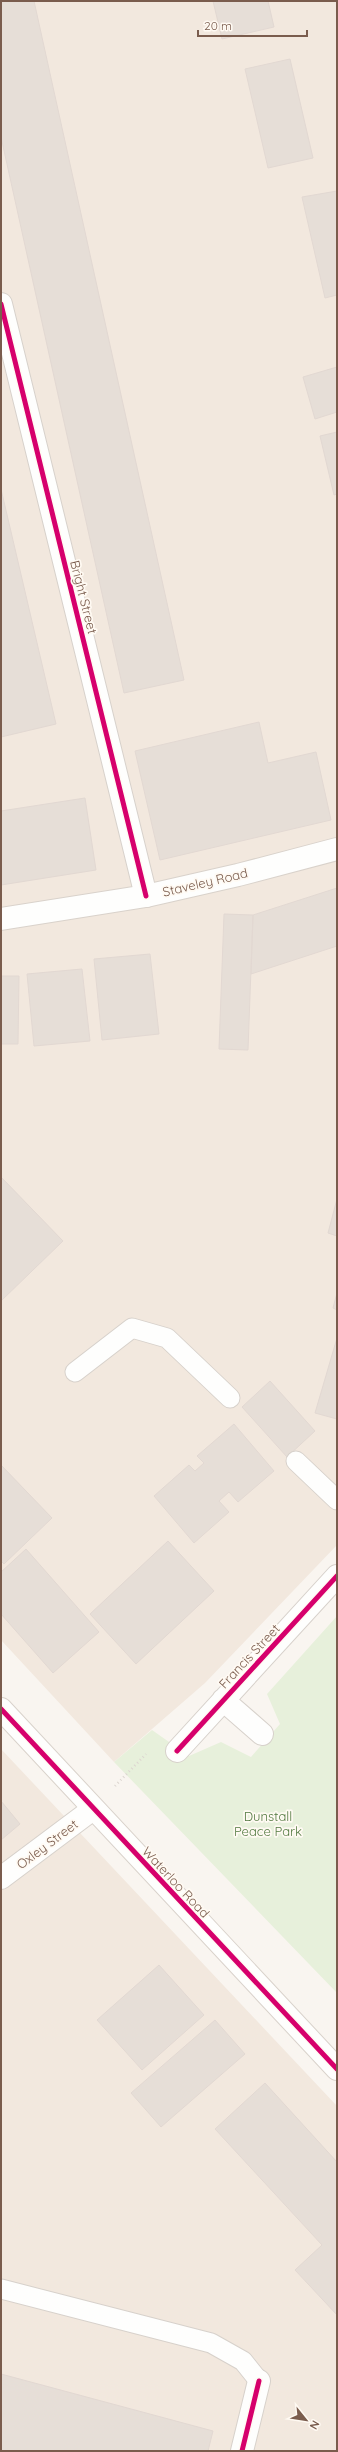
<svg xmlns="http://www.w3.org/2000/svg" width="338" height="2452" font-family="Quicksand,sans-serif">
	<rect width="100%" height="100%" fill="#f9f5f0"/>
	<path fill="#f2e8de" d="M1 1H337V1545L205 1683 114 1762 1 1640Z
		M1 1749 337 2106V2451H1Z"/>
	<path fill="#e7f0db" d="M337 1616V1993L114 1762 152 1730 189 1756 221 1742 251 1757 280 1724 267 1694Z"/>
	<path fill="#e6ded7" stroke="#e2d8d2" d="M1 1H34L184 680 124 693 1 137Z
		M213 1H268L274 27 222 39Z
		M290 59 313 158 268 168 245 69Z
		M337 191V295L325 298 302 197Z
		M337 367V412L315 419 303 377Z
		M337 432V494L334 495 320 436Z
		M1 489 56 724 1 737Z
		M259 722 268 763 316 752 331 820 160 860 135 751Z
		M85 798 96 870 1 885V811Z
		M337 888V946L251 974 253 915Z
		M224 914 253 915 248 1050 219 1049Z
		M150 954 159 1034 102 1040 94 959Z
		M82 969 90 1041 34 1046 27 974Z
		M1 976H19L18 1044H1Z
		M1 1177 63 1241 1 1301Z
		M337 1199V1236L328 1233Z
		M337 1293V1310L333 1308Z
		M337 1338V1419L315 1413Z
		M270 1381 315 1431 287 1457 242 1407Z
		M234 1424 274 1471 238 1502 229 1492 219 1501 229 1512 194 1543 154 1496 189 1465 195 1471 204 1463 197 1456Z
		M1 1465 52 1518 4 1564 1 1561Z
		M168 1541 214 1591 136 1664 90 1614Z
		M26 1549 99 1632 53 1673 1 1614V1572Z
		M1 1801 20 1824 1 1840Z
		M159 1965 204 2015 142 2070 97 2020Z
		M215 2020 245 2054 161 2127 131 2093Z
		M265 2083 337 2162V2315L295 2270 322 2245 215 2129Z
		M1 2374 213 2431 208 2451H1Z"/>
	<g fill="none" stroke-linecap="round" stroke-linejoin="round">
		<defs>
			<path id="lane" d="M75 1372 132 1328 167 1338 230 1398
				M296 1461 337 1500
				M1 2289 211 2343 243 2361 259 2381"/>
			<path id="street" d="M1 304 146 896
				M223 1700 262 1734
				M177 1751 337 1576
				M1 1878 93 1809
				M242 2451 259 2381"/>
			<path id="secondary" d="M1 919 146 896 238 875 337 849
				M1 1709 337 2069"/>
		</defs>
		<use href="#lane" stroke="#d7d1cb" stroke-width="21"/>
		<use href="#street" stroke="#d7d1cb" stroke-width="24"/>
		<use href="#secondary" stroke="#d9d2cb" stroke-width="24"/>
		<path stroke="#dcd5d0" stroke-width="2.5" stroke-dasharray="1 3" stroke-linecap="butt" d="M115 1786 146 1754"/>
		<use href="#lane" stroke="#fefefd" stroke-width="19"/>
		<use href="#street" stroke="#fefefd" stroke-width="22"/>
		<use href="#secondary" stroke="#fefefd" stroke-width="22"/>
		<defs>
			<path id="cycleway" d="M1 304 146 896
				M1 1709 337 2069
				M177 1751 337 1576
				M242 2451 259 2381"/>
		</defs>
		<use href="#cycleway" stroke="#fffaf3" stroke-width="8"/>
		<use href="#cycleway" stroke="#d6006c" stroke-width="5"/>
	</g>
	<g text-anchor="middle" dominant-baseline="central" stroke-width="3.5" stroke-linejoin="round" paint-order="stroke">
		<g font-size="13" fill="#7a5c4d" stroke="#fffaf3">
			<text transform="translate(84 597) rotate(76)">Bright Street</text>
			<text transform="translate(205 882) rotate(-13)">Staveley Road</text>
			<text transform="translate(249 1656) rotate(-47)">Francis Street</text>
			<text transform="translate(47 1844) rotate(-37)">Oxley Street</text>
			<text transform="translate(176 1882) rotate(47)">Waterloo Road</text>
		</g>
		<g font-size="13" fill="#537a41" stroke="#fffaf3">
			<text x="268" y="1816">Dunstall<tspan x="268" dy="15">Peace Park</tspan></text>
		</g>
	</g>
	<rect width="338" height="2452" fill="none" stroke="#7a5c4d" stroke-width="4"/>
	<g transform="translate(306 2420) rotate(120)" stroke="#fffaf3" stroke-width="3" paint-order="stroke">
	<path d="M0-3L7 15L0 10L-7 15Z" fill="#7a5c4d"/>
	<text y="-6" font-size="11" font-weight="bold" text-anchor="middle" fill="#7a5c4d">N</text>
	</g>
	<path d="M198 30v6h109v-6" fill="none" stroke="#7a5c4d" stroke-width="2"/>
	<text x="204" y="30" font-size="12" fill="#7a5c4d" stroke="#fffaf3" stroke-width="3" paint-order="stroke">20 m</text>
</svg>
